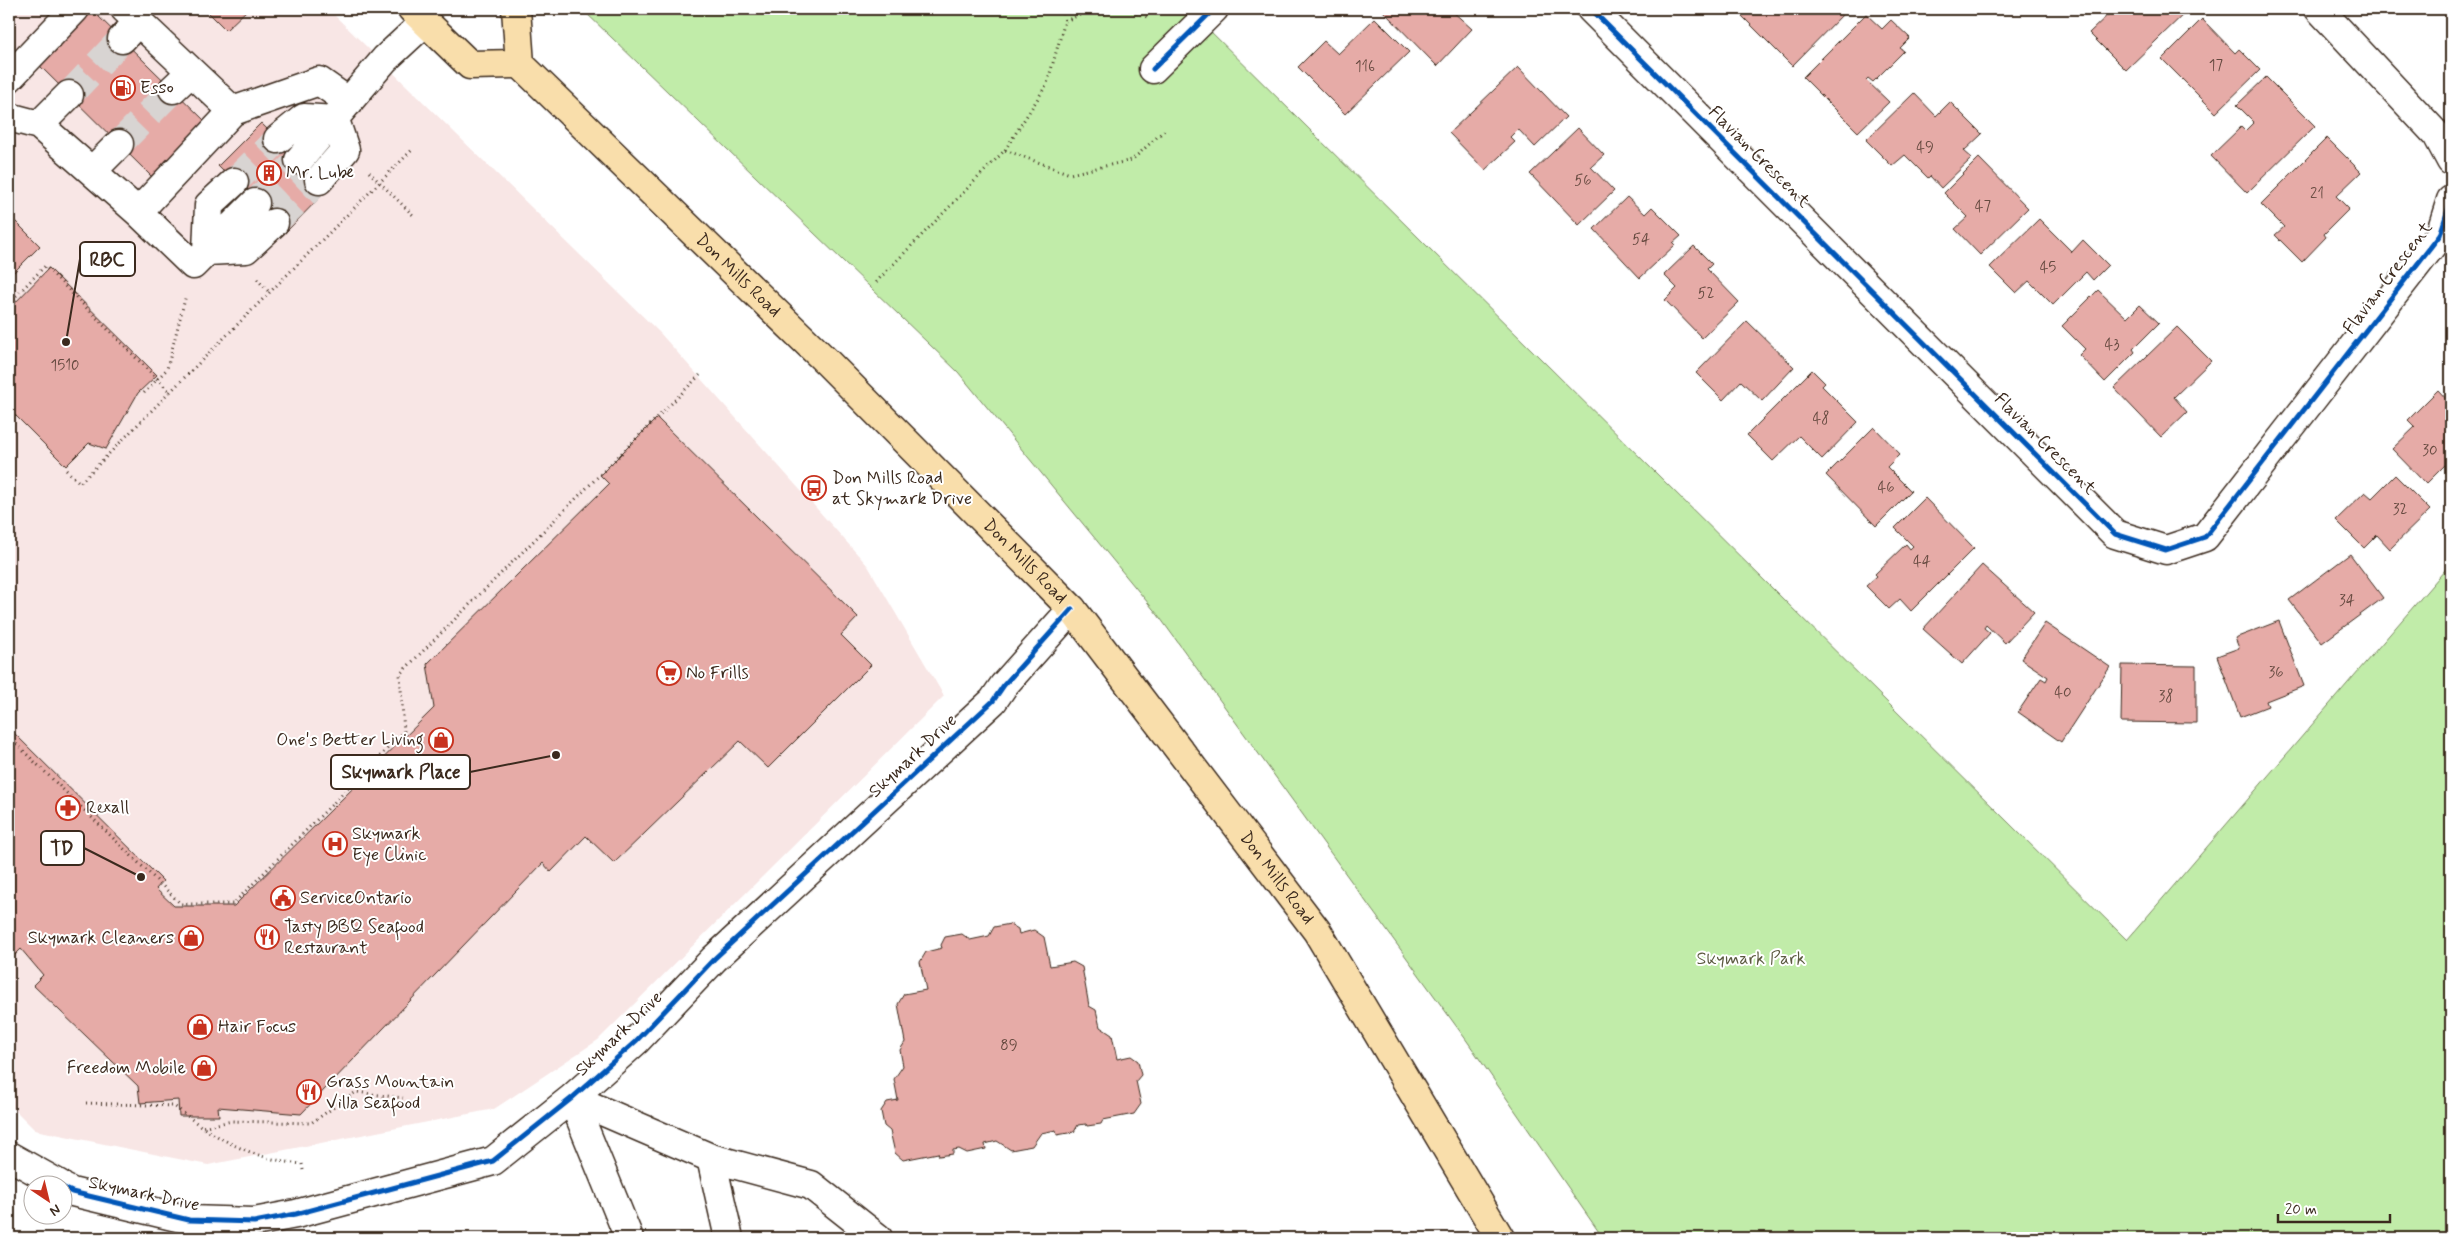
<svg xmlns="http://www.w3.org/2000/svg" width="2460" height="1247" font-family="Mynerve,sans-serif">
	<rect width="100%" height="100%" fill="#fff"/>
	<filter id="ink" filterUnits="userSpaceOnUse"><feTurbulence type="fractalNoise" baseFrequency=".02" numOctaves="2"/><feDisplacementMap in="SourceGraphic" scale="10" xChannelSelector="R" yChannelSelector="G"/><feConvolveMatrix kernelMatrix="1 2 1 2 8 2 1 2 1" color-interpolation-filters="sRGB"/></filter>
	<g filter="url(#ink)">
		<path fill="#f8e6e5" d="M9 9H328L660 333 868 566 944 696 598 1040 494 1109 208 1165 35 1130 9 1104Z"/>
		<path fill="#c1eca9" stroke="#7e8b64" d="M582 9H1188L2127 940 2451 563V1238H1603L1467 1041 1158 615 958 372Z"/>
		<path fill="#e6aba7" stroke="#3b2a1e" d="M85 9H91L206 122 152 177 34 60Z
			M205 9H248L226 30Z
			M1381 9H1450L1472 29 1437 66Z
			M1740 9H1848L1792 66 1737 11Z
			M2114 9H2189L2126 70 2089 33Z
			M1866 14 1882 29 1891 20 1910 38 1900 48 1904 51 1873 82 1868 78 1866 80 1889 102 1858 132 1803 77Z
			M1375 18 1409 52 1345 114 1298 67 1324 41 1338 54Z
			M2202 19 2235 53 2239 49 2260 70 2216 113 2162 59Z
			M1518 67 1566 117 1535 147 1518 129 1510 137 1515 142 1485 170 1449 133Z
			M2266 77 2315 126 2247 193 2211 156 2241 127 2245 131 2254 122 2237 105Z
			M1914 93 1936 116 1950 102 1982 134 1964 151 1972 158 1941 188 1930 176 1928 178 1905 155 1892 166 1866 140Z
			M261 123 328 189 285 233 218 166Z
			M1578 128 1604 155 1591 167 1614 191 1579 225 1530 174Z
			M2327 138 2361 172 2336 196 2349 209 2324 234 2326 237 2302 262 2275 235 2284 227 2261 204Z
			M1979 158 2028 208 1980 255 1955 229 1968 217 1944 193Z
			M1627 197 1645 214 1652 207 1681 236 1673 243 1675 245 1640 278 1594 229Z
			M9 215 40 246 9 277Z
			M2039 219 2072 252 2083 240 2108 265 2093 280 2086 272 2053 305 2029 281 2016 293 1990 267Z
			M1694 246 1712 264 1707 269 1739 302 1702 338 1665 300 1677 288 1664 275Z
			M49 268 157 375 138 393 106 449 89 443 66 466 9 409V309Z
			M2098 290 2127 318 2140 305 2159 323 2133 349 2135 352 2105 382 2079 355 2085 349 2062 326Z
			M1747 321 1794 367 1762 401 1741 381 1723 400 1696 373Z
			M2177 327 2211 361 2174 397 2187 412 2161 437 2114 388Z
			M1812 370 1825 383 1822 386 1858 422 1822 459 1799 436 1773 461 1747 435Z
			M2438 390 2451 404V459L2426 484 2392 449 2415 427 2408 420Z
			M657 418 858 617 841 635 871 665 768 768 740 741 614 863 586 836 551 872 543 863 301 1114 218 1107 219 1116H179L178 1100 140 1103 138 1086 33 985 43 975 21 949 9 961V728L163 881 156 889 174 906H234L434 708 427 664 609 484 600 475Z
			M1874 427 1900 454 1887 467 1911 491 1876 526 1826 475Z
			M2395 475 2430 510 2390 549 2377 535 2364 548 2336 520 2365 492 2372 498Z
			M1925 498 1974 548 1911 611 1900 599 1889 609 1866 586 1877 576 1875 574 1906 544 1910 549 1913 546 1895 528Z
			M2350 554 2383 598 2322 643 2289 600Z
			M1982 565 2034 612 2005 643 1986 625 1984 628 1990 633 1962 664 1923 629Z
			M2279 621 2304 686 2266 701 2268 706 2240 717 2217 656 2239 648 2235 638Z
			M2045 623 2110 667 2061 742 2018 712 2041 678 2046 681 2048 677 2021 659Z
			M2122 665 2196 666V723L2121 722Z
			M1010 924 1018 929 1019 934 1034 930 1044 937 1050 966 1073 962 1082 967 1089 1006 1096 1010 1100 1027 1112 1035 1117 1059 1131 1056 1138 1061 1141 1075 1136 1081 1141 1104 1134 1114 1103 1120 1101 1124 1087 1126 1086 1124 1078 1125 1074 1132 1057 1135 1056 1130 1041 1133 1032 1146 1011 1150 997 1141 985 1144 986 1149 967 1153 959 1149 953 1150V1154L939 1156 938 1153 903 1160 895 1153 890 1131 884 1126 881 1111 887 1102 898 1100 894 1079 903 1066 900 1050 905 1042 898 1004 904 994 926 990 920 962 926 952 942 948 941 945 945 937 962 934 970 940 989 936 994 927Z"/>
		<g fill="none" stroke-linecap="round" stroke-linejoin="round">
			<path stroke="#d8d4d2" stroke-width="28" stroke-dasharray="28 14" stroke-linecap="butt" d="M69 95 122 39
				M119 144 173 89
				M234 182 278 139
				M255 203 299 160
				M274 223 319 180"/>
			<defs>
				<path id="minor" d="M125 9 233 111 319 81 349 102
					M1591 9 2115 534 2166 550 2205 537 2440 235 2451 200
					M2319 9 2437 135 2451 161
					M122 39 139 21
					M1153 69 1214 9
					M9 78 75 9
					M173 89 191 72
					M9 117 39 125 138 212 193 265 255 203
					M39 125 69 95
					M278 139 304 118 335 120
					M299 160 385 59 425 22
					M92 171 119 144
					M319 180 345 150 335 120
					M138 212 233 111
					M207 251 209 205 234 182
					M207 251 246 249 274 223
					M9 1156 59 1184
					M711 1158 729 1238
					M62 1187 72 1192 189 1220 254 1222 296 1214 493 1161 572 1098 636 1041 714 959 993 701 1004 685 1072 609
					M629 1238 572 1098 711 1158 811 1185 878 1238"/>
				<g id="major">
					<path d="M412 9 470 65 520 64"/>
					<path id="s1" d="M516 9 520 64 828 363 1072 609 1317 931 1500 1238"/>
				</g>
			</defs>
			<use href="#minor" stroke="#3b2a1e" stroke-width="31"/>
			<use href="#major" stroke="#3b2a1e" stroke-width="31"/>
			<path stroke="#3b2a1e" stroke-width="3" stroke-dasharray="1 4" stroke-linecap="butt" d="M1127 9 1147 17
				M1065 21 1094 9
				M1005 150 1047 84 1065 21 1062 9
				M369 172 414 216
				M257 279 270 293
				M876 282 1005 150 1070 174 1132 160 1167 128
				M9 303 45 266 170 392 80 483 66 470
				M170 392 412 150
				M144 393 167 369 186 295
				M9 737 181 904H233L404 732 400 674 700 375
				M86 1103 174 1106 202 1127
				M303 1170 302 1164C263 1160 235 1148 202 1127L232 1121 311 1123 356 1092 403 1098"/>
			<use href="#minor" stroke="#fff" stroke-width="28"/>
			<use href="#major" stroke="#f9deab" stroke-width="28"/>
			<defs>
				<path id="cycleway" d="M1591 9 2115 534 2166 550 2205 537 2440 235 2451 200
					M1153 69 1214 9
					M62 1187 72 1192 189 1220 254 1222 296 1214 493 1161 572 1098 636 1041 714 959 993 701 1004 685 1072 609"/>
			</defs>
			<use href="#cycleway" stroke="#fff" stroke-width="8"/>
			<use href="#cycleway" stroke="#0057b8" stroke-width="5"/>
		</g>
	</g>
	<defs>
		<symbol id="fuel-ring" viewBox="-11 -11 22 22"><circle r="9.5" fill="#fff" stroke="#c8321e" stroke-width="1.5"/><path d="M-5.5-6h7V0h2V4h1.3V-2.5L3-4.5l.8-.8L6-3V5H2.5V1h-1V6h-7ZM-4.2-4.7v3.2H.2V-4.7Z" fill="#c8321e"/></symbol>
		<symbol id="building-ring" viewBox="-11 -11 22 22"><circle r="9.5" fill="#fff" stroke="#c8321e" stroke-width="1.5"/><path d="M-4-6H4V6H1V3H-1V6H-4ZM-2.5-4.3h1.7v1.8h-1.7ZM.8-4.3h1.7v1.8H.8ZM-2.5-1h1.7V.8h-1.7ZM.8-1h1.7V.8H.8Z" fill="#c8321e"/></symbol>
		<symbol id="bus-ring" viewBox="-11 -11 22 22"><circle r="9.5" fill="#fff" stroke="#c8321e" stroke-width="1.5"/><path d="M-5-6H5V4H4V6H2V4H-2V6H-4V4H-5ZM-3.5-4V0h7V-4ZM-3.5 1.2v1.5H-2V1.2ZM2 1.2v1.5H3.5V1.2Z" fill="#c8321e"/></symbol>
		<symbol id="supermarket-ring" viewBox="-11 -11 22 22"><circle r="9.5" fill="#fff" stroke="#c8321e" stroke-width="1.5"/><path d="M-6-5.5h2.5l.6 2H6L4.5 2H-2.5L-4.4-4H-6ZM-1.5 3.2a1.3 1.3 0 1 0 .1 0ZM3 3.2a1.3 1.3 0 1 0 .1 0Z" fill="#c8321e"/></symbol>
		<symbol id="shop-ring" viewBox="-11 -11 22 22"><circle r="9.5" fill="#fff" stroke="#c8321e" stroke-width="1.5"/><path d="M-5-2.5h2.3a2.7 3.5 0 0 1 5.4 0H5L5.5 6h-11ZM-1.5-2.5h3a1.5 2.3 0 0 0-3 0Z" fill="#c8321e"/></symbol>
		<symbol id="pharmacy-ring" viewBox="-11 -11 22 22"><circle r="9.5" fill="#fff" stroke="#c8321e" stroke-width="1.5"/><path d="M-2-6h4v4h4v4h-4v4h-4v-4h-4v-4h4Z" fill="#c8321e"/></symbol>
		<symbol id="hospital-ring" viewBox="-11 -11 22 22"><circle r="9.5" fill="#fff" stroke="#c8321e" stroke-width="1.5"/><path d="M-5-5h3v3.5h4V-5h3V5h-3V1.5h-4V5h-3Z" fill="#c8321e"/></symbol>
		<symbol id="civic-ring" viewBox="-11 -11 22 22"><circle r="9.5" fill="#fff" stroke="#c8321e" stroke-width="1.5"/><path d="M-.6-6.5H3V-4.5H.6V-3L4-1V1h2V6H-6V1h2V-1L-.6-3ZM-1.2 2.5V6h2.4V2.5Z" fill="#c8321e"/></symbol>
		<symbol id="restaurant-ring" viewBox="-11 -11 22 22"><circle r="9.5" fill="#fff" stroke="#c8321e" stroke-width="1.5"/><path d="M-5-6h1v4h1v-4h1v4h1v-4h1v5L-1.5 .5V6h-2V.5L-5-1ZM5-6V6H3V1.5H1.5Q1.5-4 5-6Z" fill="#c8321e"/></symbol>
	</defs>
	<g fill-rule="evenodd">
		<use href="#fuel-ring" x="109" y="74" width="28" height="28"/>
		<use href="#building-ring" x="255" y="159" width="28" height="28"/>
		<use href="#bus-ring" x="800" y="474" width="28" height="28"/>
		<use href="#supermarket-ring" x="655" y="659" width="28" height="28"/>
		<use href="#shop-ring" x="427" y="726" width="28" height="28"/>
		<use href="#pharmacy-ring" x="54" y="794" width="28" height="28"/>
		<use href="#hospital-ring" x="321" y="830" width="28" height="28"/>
		<use href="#civic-ring" x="269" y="884" width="28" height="28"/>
		<use href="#restaurant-ring" x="253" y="923" width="28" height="28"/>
		<use href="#shop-ring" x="177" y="924" width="28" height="28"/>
		<use href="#shop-ring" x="186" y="1013" width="28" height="28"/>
		<use href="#shop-ring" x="190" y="1054" width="28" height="28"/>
		<use href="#restaurant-ring" x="295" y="1078" width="28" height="28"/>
	</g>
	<g text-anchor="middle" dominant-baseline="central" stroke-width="4" stroke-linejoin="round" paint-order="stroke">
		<g font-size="15" fill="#664a40">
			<text x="2216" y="66">17</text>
			<text x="1365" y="67">116</text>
			<text x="1925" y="148">49</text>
			<text x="1583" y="181">56</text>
			<text x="2317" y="194">21</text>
			<text x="1983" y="207">47</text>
			<text x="1641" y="240">54</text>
			<text x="2048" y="268">45</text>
			<text x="1706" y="294">52</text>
			<text x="2112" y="345">43</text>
			<text x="65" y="366">1510</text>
			<text x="1821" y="419">48</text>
			<text x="2430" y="451">30</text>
			<text x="1886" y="488">46</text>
			<text x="2400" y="510">32</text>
			<text x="1922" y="562">44</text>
			<text x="2347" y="601">34</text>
			<text x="2276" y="673">36</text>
			<text x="2063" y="693">40</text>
			<text x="2166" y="697">38</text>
			<text x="1009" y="1046">89</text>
		</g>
		<g font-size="18" fill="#3b2a1e" stroke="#fff" text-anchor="start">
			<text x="140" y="88">Esso</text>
			<text x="286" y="173">Mr. Lube</text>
			<text x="832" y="478">Don Mills Road<tspan x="832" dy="21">at Skymark Drive</tspan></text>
			<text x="686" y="673">No Frills</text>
			<text x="424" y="740" text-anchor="end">One's Better Living</text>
			<text x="86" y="808">Rexall</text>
			<text x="352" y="834">Skymark<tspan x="352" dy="21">Eye Clinic</tspan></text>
			<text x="300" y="898">ServiceOntario</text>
			<text x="284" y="927">Tasty BBQ Seafood<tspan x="284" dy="21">Restaurant</tspan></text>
			<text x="174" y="938" text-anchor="end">Skymark Cleaners</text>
			<text x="218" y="1027">Hair Focus</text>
			<text x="186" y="1068" text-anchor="end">Freedom Mobile</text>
			<text x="326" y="1082">Grass Mountain<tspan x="326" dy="21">Villa Seafood</tspan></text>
		</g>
		<g font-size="18" fill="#3b2a1e" stroke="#fff">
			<text transform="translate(1759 157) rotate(45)">Flavian Crescent</text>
			<text stroke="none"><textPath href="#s1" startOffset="359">Don Mills Road</textPath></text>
			<text transform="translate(2388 278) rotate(-53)">Flavian Crescent</text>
			<text transform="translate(2045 444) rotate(45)">Flavian Crescent</text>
			<text stroke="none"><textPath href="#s1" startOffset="764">Don Mills Road</textPath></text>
			<text transform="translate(913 756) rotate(-43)">Skymark Drive</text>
			<text stroke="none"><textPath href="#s1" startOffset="1169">Don Mills Road</textPath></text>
			<text transform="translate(619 1034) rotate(-44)">Skymark Drive</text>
			<text transform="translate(144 1194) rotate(12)">Skymark Drive</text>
		</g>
		<g font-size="18" fill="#5c5a41" stroke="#fff">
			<text x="1751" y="959">Skymark Park</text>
		</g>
	</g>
	<path fill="none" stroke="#3b2a1e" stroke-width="2" d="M66 342L80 259M556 755L470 772M141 877L84 848"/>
	<g fill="#3b2a1e" stroke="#fff" stroke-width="2">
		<circle cx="66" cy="342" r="5"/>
		<circle cx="556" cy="755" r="5"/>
		<circle cx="141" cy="877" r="5"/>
	</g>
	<g fill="#fff" stroke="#3b2a1e" stroke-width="2">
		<rect x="80" y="242" width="55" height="34" rx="5"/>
		<rect x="331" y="755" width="139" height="34" rx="5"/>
		<rect x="41" y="831" width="43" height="34" rx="5"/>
	</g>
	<g font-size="19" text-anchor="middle" font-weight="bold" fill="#3b2a1e">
		<text x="107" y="266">RBC</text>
		<text x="401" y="778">Skymark Place</text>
		<text x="62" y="855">TD</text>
	</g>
	<rect width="2460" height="1247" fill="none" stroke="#fff" stroke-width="30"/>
	<rect x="15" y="15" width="2430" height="1217" fill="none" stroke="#3b2a1e" stroke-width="2" filter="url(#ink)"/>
	<g transform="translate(48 1200) rotate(145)"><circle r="24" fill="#ffffff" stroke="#b1aaa5"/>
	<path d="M0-4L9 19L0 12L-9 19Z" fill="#c8321e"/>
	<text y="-8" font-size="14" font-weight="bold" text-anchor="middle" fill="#3b2a1e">N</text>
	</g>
	<path d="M2278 1214v8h112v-8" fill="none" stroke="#3b2a1e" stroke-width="2.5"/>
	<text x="2285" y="1214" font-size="15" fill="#3b2a1e" stroke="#ffffff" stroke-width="4" paint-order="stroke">20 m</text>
</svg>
